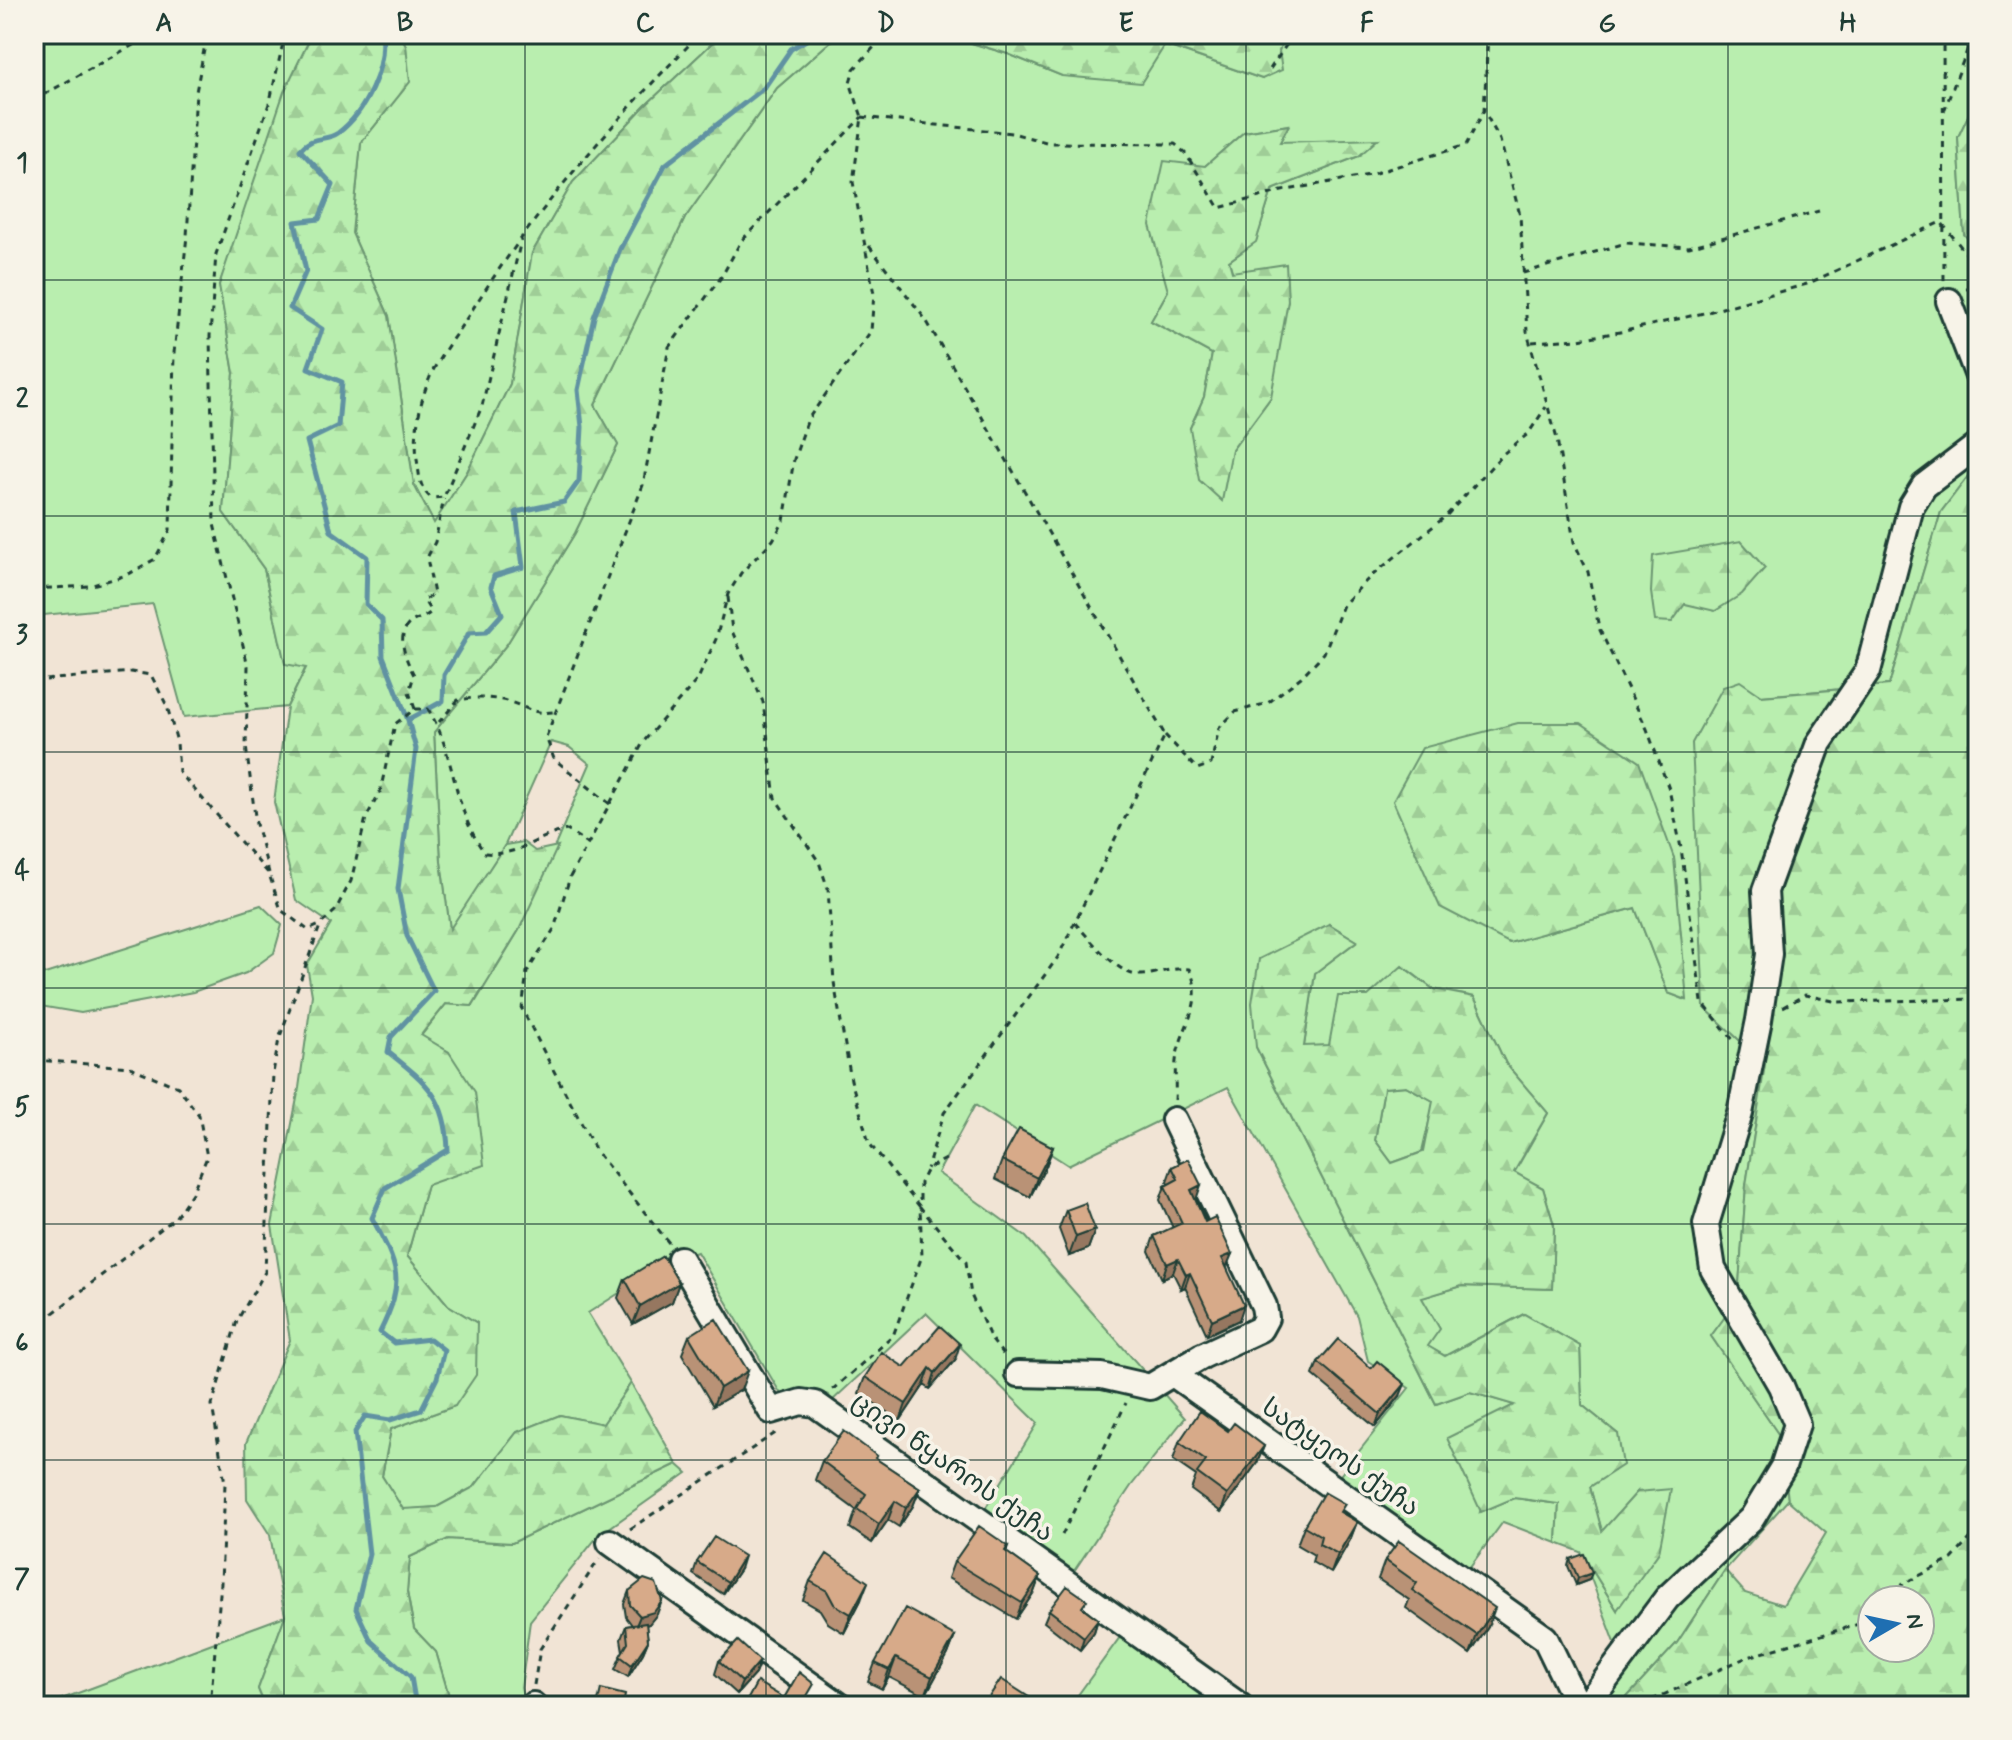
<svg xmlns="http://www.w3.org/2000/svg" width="2012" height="1740" font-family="Mynerve,'Noto Sans Georgian',sans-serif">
	<defs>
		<pattern id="forest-firs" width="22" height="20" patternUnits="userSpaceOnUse" patternTransform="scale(2)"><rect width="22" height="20" fill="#b9eeaf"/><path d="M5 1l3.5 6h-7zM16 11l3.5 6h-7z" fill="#9fcd97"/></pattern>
	</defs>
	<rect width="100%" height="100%" fill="#f1e4d5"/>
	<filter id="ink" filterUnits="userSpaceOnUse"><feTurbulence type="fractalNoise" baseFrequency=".0125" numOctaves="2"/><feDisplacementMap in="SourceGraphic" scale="16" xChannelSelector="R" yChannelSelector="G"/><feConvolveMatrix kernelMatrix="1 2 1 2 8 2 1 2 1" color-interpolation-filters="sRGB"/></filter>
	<g filter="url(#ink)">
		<path fill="#b9eeaf" stroke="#6c9672" stroke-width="2" fill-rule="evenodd" d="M34 34H312L219 285 234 373 223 512 264 569 285 663 306 667 287 707 184 717 153 604 34 616Z
			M401 34H722L645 106 573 182 532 253 510 384 467 472 434 524 414 485 389 316 352 233 361 143 409 82 406 46Z
			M839 34H941L1008 54 1062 76 1164 45 1262 79 1286 34H1978V95L1958 137 1964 234 1978 250V463L1941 512 1889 685 1761 696 1704 1007 1765 1064 1746 1185 1738 1300 1711 1336 1781 1438 1788 1500 1725 1570 1677 1643 1619 1706H1589L1617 1648 1581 1552 1617 1610 1637 1492 1602 1532 1590 1487 1618 1434 1582 1405 1580 1346 1524 1314 1445 1356 1428 1347 1421 1298 1462 1286 1552 1289 1554 1225 1543 1188 1514 1173 1548 1113 1506 1064 1474 997 1433 989 1403 966 1329 1046H1304L1315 973 1357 941 1329 924 1256 1047 1436 1404 1470 1392 1515 1405 1480 1512 1514 1498 1559 1504 1557 1543 1503 1522 1466 1572 1338 1478 1409 1388 1368 1361 1357 1316 1228 1087 1068 1165 975 1105 938 1173 1026 1237 1185 1418 1131 1486 1072 1574 983 1512 1038 1423 926 1313 831 1402 829 1395 815 1391 782 1396 697 1252 668 1262 588 1313 631 1383 603 1424 560 1415 517 1432 474 1487 437 1507 403 1510 382 1476 391 1429 455 1406 477 1323 448 1305 407 1256 427 1185 449 1052 421 1036 446 1004 473 1006 519 930 590 764 569 747 551 742 505 845 450 931 441 862 434 732 507 644 575 533 618 445 595 405 685 218 777 88ZM1288 125 1279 142 1359 156 1272 190 1256 241 1229 261 1271 397 1232 450 1190 428 1204 397 1212 354 1151 321 1168 291 1205 166 1244 132ZM1674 858 1686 1000 1668 993 1635 908 1509 943Z
			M261 905 282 925 274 953 246 973 193 992 81 1013 34 1005V975L45 974Z
			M1406 1086 1434 1101 1422 1152 1392 1163 1375 1140 1384 1088Z
			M677 1464 687 1473 598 1536 530 1621 521 1688 525 1706H452L436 1652 414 1629 407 1592 410 1557 448 1539 512 1543Z
			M285 1616 258 1689 265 1706H43Z
			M1123 1633 1225 1706H1070Z"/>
		<path fill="url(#forest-firs)" stroke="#6c9672" stroke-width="2" fill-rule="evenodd" d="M312 34H401L406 46 410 82 361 143 352 233 389 316 414 485 434 523 467 472 510 384 532 253 573 182 645 106 722 34H839L777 88 685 218 595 405 618 445 575 533 507 644 434 732 441 862 450 929 505 845 523 842 535 851 558 846 519 930 472 1006 446 1004 421 1035 449 1052 475 1092 484 1165 427 1185 407 1256 448 1305 477 1323 476 1375 455 1406 391 1429 382 1476 403 1509 437 1507 474 1487 517 1432 560 1415 603 1424 631 1383 677 1464 512 1543 448 1539 410 1557 407 1592 414 1629 436 1652 452 1706H265L258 1689 285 1616 270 1535 247 1499 246 1443 290 1340 272 1225 299 1088 312 995 307 965 331 924 296 900 274 802 287 707 306 668 285 664 264 569 223 512 234 373 219 285 284 92Z
			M942 34H1286L1279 51 1282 70 1262 79 1165 45 1141 83 1062 76 1008 54Z
			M1978 95V250L1964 234 1958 137Z
			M1289 125 1280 142 1378 139 1359 156 1272 190 1256 242 1229 261 1232 272 1286 264 1288 301 1271 397 1232 450 1222 501 1199 480 1190 428 1204 397 1212 354 1151 321 1168 291 1150 225 1164 161 1205 166 1244 132Z
			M1978 463V1706H1619L1677 1643 1725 1570 1745 1593 1783 1605 1826 1533 1788 1500 1781 1438 1711 1336 1738 1299 1746 1185 1765 1064 1704 1007 1692 743 1723 687 1740 681 1762 696 1889 685 1941 512ZM1872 1600H1920V1648H1872Z
			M1741 541 1765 568 1742 594 1715 611 1685 604 1672 622 1655 621 1651 592 1653 556Z
			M1518 723H1581L1639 762 1674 858 1687 1000 1668 993 1635 908 1509 943 1440 907 1393 801 1422 748Z
			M1329 924 1357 941 1315 973 1304 1046 1329 1045 1338 996H1368L1402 966 1433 989 1474 997 1506 1064 1548 1113 1514 1172 1543 1188 1554 1225 1552 1289 1462 1286 1422 1298 1440 1329 1428 1346 1445 1356 1524 1314 1580 1346 1582 1405 1618 1434 1623 1465 1590 1487 1602 1531 1637 1492 1671 1489 1659 1552 1617 1610 1581 1552 1557 1543 1559 1504 1514 1498 1481 1512 1447 1438 1514 1405 1470 1392 1436 1404 1256 1047 1252 1003 1259 959ZM1406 1086 1433 1101 1423 1152 1392 1163 1375 1140 1384 1088Z"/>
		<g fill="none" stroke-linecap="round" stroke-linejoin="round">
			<path stroke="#6092a2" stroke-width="5" d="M382 34C387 67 365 113 338 133 325 142 314 134 300 150L333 185 319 219 295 222 306 271 290 308 322 329 308 368 342 382 338 426 307 441 331 531 367 557 366 604 382 620 383 656 408 720
				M416 1706 411 1677 371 1641 356 1609 369 1554 355 1432 365 1416 390 1420 421 1410 437 1378 444 1350 430 1339 394 1343 380 1332C406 1280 398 1266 372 1218L385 1188 448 1150C446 1097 427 1083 388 1052L391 1037 434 991 407 936 398 889 416 749 408 720 443 701 444 675 469 633 486 632 502 614 491 587 494 576 523 567 516 512 564 502 579 481 582 427 578 390 594 317 620 249 665 165 764 88 791 49 816 34"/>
			<defs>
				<path id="minor" d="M1949 301 1978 376
					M680 1259 771 1411 801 1402 815 1404 1240 1706
					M1018 1374 1102 1376 1150 1387 1202 1356 1260 1329 1266 1318 1264 1306 1174 1120
					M1173 1374 1545 1638 1578 1706
					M610 1542 840 1706
					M533 1705 534 1706
					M1586 1706 1667 1598 1752 1518 1783 1467 1797 1424 1781 1386 1713 1269 1706 1224 1740 1113 1759 1020 1769 954 1765 891 1819 743 1868 671 1911 507 1924 486 1978 445"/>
			</defs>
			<use href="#minor" stroke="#1f3d34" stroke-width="30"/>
			<path stroke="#1f3d34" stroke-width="3" stroke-dasharray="6 6" stroke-linecap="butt" d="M1488 34 1484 111 1500 140 1520 215 1527 332 1557 439 1574 542 1588 572 1599 628 1647 729 1669 789 1681 848 1702 1002 1734 1041
				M1943 34 1944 283
				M1968 48 1969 34
				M1270 69 1287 44 1299 34
				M34 100 153 34
				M1944 111 1968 48 1978 40
				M862 117 1012 133 1050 143 1175 144 1186 154 1219 208 1282 191 1369 175 1466 145 1484 111
				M522 236 482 406 444 497 431 498C420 488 420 480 418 466 413 436 419 404 430 377 440 354 459 331 472 310 537 208 615 119 700 34
				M869 246 926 320 1165 735 1058 957 944 1113 927 1169
				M1523 273 1626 243 1689 247 1819 211
				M1966 289 1978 288
				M1532 342 1579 339 1625 331 1708 312 1807 284 1941 222 1978 268
				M34 589 89 586 127 575 155 559 170 530 174 353 187 236 196 92 207 34
				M728 597 732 631 763 702 775 798 819 862 828 889 834 982 851 1080 869 1143 920 1207 922 1256 893 1336 831 1391
				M34 681 131 672 151 675 167 706 177 742 179 772 269 874 281 910 308 930 320 925 335 911 351 881 366 818 380 792 395 724 415 709H428C456 753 452 810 485 853 520 857 533 837 567 830L588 844
				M415 709 409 692 414 675C407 662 396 638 408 625 414 618 424 619 431 612L424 600 434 594 427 558 435 542 444 498
				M439 722 458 700C476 697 492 697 510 702 529 708 531 714 553 712
				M1165 735 1197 769 1211 764 1219 728 1235 712 1268 703 1301 677 1324 653 1343 605 1369 578 1446 516 1503 454 1528 434 1546 407
				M610 804 554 759 546 737 643 485 669 347 722 276 741 241 862 117
				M269 873 256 824 246 746 248 666 214 524 210 336 216 254 270 101 285 34
				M1075 923C1088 937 1119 976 1139 975 1157 975 1170 967 1189 969 1206 1001 1183 1024 1177 1055 1174 1069 1176 1086 1175 1100
				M1783 1007 1805 995 1838 1002 1978 999
				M34 1060 130 1067 178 1087 199 1115 207 1157 192 1193 175 1218 34 1328
				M946 1159 927 1169 920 1183V1207L966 1262 971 1295 991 1339 1006 1358
				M669 1243 596 1151 545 1054 522 1009 527 972 554 929 570 877 644 741 698 679 716 639 728 594 741 573 773 540 784 521 794 459 808 419 871 331 874 294 853 182 862 117 850 82 854 69 886 34
				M630 1529 777 1432
				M1062 1535 1126 1403
				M1895 1600 1903 1584 1952 1559 1978 1530
				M534 1685 540 1649 599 1559
				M1616 1699 1652 1700 1745 1658 1872 1620
				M210 1706 221 1583 225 1483 212 1405 237 1321 265 1272 273 1073 279 1039 320 926"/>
			<use href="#minor" stroke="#f7f3e8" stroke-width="24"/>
		</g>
		<path fill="#b99276" stroke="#1f3d34" stroke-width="2" d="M1053 1147 1046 1166 1030 1197 995 1179 1002 1160Z
			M1172 1167 1196 1200 1227 1268 1239 1320 1207 1335 1185 1287 1181 1289 1173 1273 1162 1279 1149 1251 1154 1236 1173 1228 1160 1200 1165 1186 1169 1184 1167 1181Z
			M1066 1210 1095 1230 1088 1249 1069 1256 1059 1229Z
			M625 1279 679 1283 672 1302 633 1324 618 1298Z
			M689 1336 741 1390 713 1406 682 1354Z
			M955 1360 930 1389 924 1385 900 1421 859 1393 865 1377Z
			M1318 1362 1400 1396 1375 1427 1313 1375Z
			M1228 1431 1264 1446 1257 1463 1221 1512 1191 1490 1196 1476 1173 1460 1179 1442Z
			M877 1456 876 1459 920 1488 913 1506 899 1527 888 1520 872 1543 850 1528 856 1510 815 1480 822 1461Z
			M1342 1513 1357 1522 1350 1540 1331 1573 1312 1562 1314 1555 1297 1545 1304 1526Z
			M1008 1546 1006 1552 1040 1576 1034 1592 1016 1619 948 1578 954 1562Z
			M1570 1559 1589 1580 1576 1585 1568 1566Z
			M1385 1560 1488 1627 1470 1654 1406 1608 1409 1600 1378 1579Z
			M697 1562 740 1569 723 1594 693 1574Z
			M810 1581 861 1600 844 1633 828 1623 820 1610 803 1600Z
			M629 1591 657 1614 649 1624 646 1625 648 1641 643 1653 628 1677 615 1669 623 1651 621 1639 626 1626 632 1625 626 1617 624 1604Z
			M1084 1608 1098 1619 1094 1632 1080 1650 1044 1622 1049 1610Z
			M955 1636 948 1654 925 1696 889 1677 882 1689 868 1682 875 1663Z
			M719 1661H760L755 1674 737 1694 715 1674Z"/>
		<path fill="#967760" stroke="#1f3d34" stroke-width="2" d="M1053 1147 1046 1166 1030 1197 1037 1178Z
			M1201 1185 1196 1200 1186 1204 1191 1190Z
			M1095 1230 1088 1249 1069 1256 1076 1237Z
			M1232 1254 1226 1268 1222 1258Z
			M1178 1259 1173 1273 1162 1279 1167 1264Z
			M1190 1273 1185 1287 1181 1289 1186 1275Z
			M679 1283 672 1302 633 1324 640 1306Z
			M1244 1305 1239 1320 1207 1335 1212 1320Z
			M960 1344 955 1360 930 1389 935 1373Z
			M930 1368 924 1385 900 1421 906 1404Z
			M748 1371 741 1390 713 1406 720 1388Z
			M1405 1384 1400 1396 1375 1427 1380 1414Z
			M1264 1446 1257 1463 1221 1512 1227 1495Z
			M920 1488 913 1506 899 1527 906 1508Z
			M895 1501 888 1520 872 1543 879 1524Z
			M1357 1522 1350 1540 1331 1573 1338 1554Z
			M744 1556 740 1569 723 1594 728 1582Z
			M1592 1573 1589 1580 1576 1585 1578 1578Z
			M1040 1576 1034 1592 1016 1619 1022 1603Z
			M868 1582 861 1600 844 1633 851 1614Z
			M662 1601 657 1614 649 1624 635 1628 640 1616Z
			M1495 1608 1488 1627 1470 1654 1477 1635Z
			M1098 1619 1094 1632 1080 1650 1084 1637Z
			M955 1636 948 1654 925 1696 932 1677Z
			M648 1641 643 1653 628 1677 632 1665Z
			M896 1658 889 1677 882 1689 889 1670Z
			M760 1661 755 1674 737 1694 742 1682Z"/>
		<path fill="#d7aa89" stroke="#1f3d34" stroke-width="2" d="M1019 1129 1053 1147 1037 1178 1002 1160Z
			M1188 1159 1201 1185 1191 1190 1205 1222 1215 1217 1232 1254 1222 1258 1244 1305 1212 1320 1190 1273 1186 1275 1178 1259 1167 1264 1154 1236 1182 1223 1165 1186 1178 1179 1172 1167Z
			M1085 1203 1095 1230 1076 1237 1066 1210Z
			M663 1256 679 1283 640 1306 625 1279Z
			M716 1319 748 1371 720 1388 689 1336Z
			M940 1326 960 1344 935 1373 930 1368 906 1404 865 1377 881 1352 904 1367Z
			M1338 1339 1371 1368 1377 1361 1405 1384 1380 1414 1318 1362Z
			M1200 1411 1228 1431 1234 1423 1264 1446 1227 1495 1197 1473 1206 1461 1179 1442Z
			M844 1431 877 1456 875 1458 920 1488 906 1508 895 1501 879 1524 857 1509 866 1494 822 1461Z
			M1324 1492 1345 1504 1340 1512 1357 1522 1338 1554 1319 1544 1321 1536 1304 1526Z
			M979 1526 1008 1546 1005 1551 1040 1576 1022 1603 954 1562Z
			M714 1537 744 1556 728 1582 697 1562Z
			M1399 1541 1495 1608 1477 1635 1412 1590 1417 1583 1385 1560Z
			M827 1554 868 1582 851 1614 834 1604 827 1591 810 1581Z
			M1584 1554 1592 1573 1578 1578 1570 1559Z
			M644 1579 656 1583 662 1601 654 1612 640 1616 630 1605 629 1591Z
			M1067 1586 1087 1600 1082 1607 1098 1619 1084 1637 1049 1610Z
			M905 1608 955 1636 932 1677 896 1658 889 1670 875 1663Z
			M646 1623 648 1641 632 1665 620 1656 628 1643 626 1626Z
			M738 1641 760 1661 742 1682 719 1661Z
			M799 1672 814 1684 807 1696 822 1706H744L757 1682 784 1698Z
			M1001 1679 1041 1705 1040 1706H983Z
			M601 1689 625 1695 623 1706H597Z"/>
	</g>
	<path fill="none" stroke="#1f3d34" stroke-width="2" stroke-opacity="0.55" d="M284 34V1706M525 34V1706M766 34V1706M1006 34V1706M1246 34V1706M1487 34V1706M1728 34V1706M34 280H1978M34 516H1978M34 752H1978M34 988H1978M34 1224H1978M34 1460H1978"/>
	<g text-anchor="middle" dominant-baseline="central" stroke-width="7" stroke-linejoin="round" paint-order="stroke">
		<g font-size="26" fill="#1f3d34" stroke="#f7f3e8">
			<text transform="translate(1340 1458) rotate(35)">სატყეოს ქუჩა</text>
			<text transform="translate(952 1468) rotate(35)">ცივი წყაროს ქუჩა</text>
		</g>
	</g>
	<rect width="2012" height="1740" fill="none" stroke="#f7f3e8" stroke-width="88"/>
	<g transform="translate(1896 1624) rotate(81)"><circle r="38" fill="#f7f3e8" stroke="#a1aaa0" stroke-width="2"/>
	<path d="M0-6L14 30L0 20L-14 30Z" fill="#1f6fb2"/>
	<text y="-12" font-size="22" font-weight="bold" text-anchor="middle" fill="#1f3d34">N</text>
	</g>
	<rect x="44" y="44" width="1924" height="1652" fill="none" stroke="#1f3d34" stroke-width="3"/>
	<g font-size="26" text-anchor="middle" font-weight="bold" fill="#1f3d34">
		<text x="164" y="31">A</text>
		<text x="405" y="31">B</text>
		<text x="645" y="31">C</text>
		<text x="886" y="31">D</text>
		<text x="1126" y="31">E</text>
		<text x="1367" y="31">F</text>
		<text x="1607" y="31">G</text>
		<text x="1848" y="31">H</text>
		<text x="22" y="171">1</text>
		<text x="22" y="407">2</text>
		<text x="22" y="643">3</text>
		<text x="22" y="879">4</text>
		<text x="22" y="1115">5</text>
		<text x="22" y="1351">6</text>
		<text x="22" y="1587">7</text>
	</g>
</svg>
